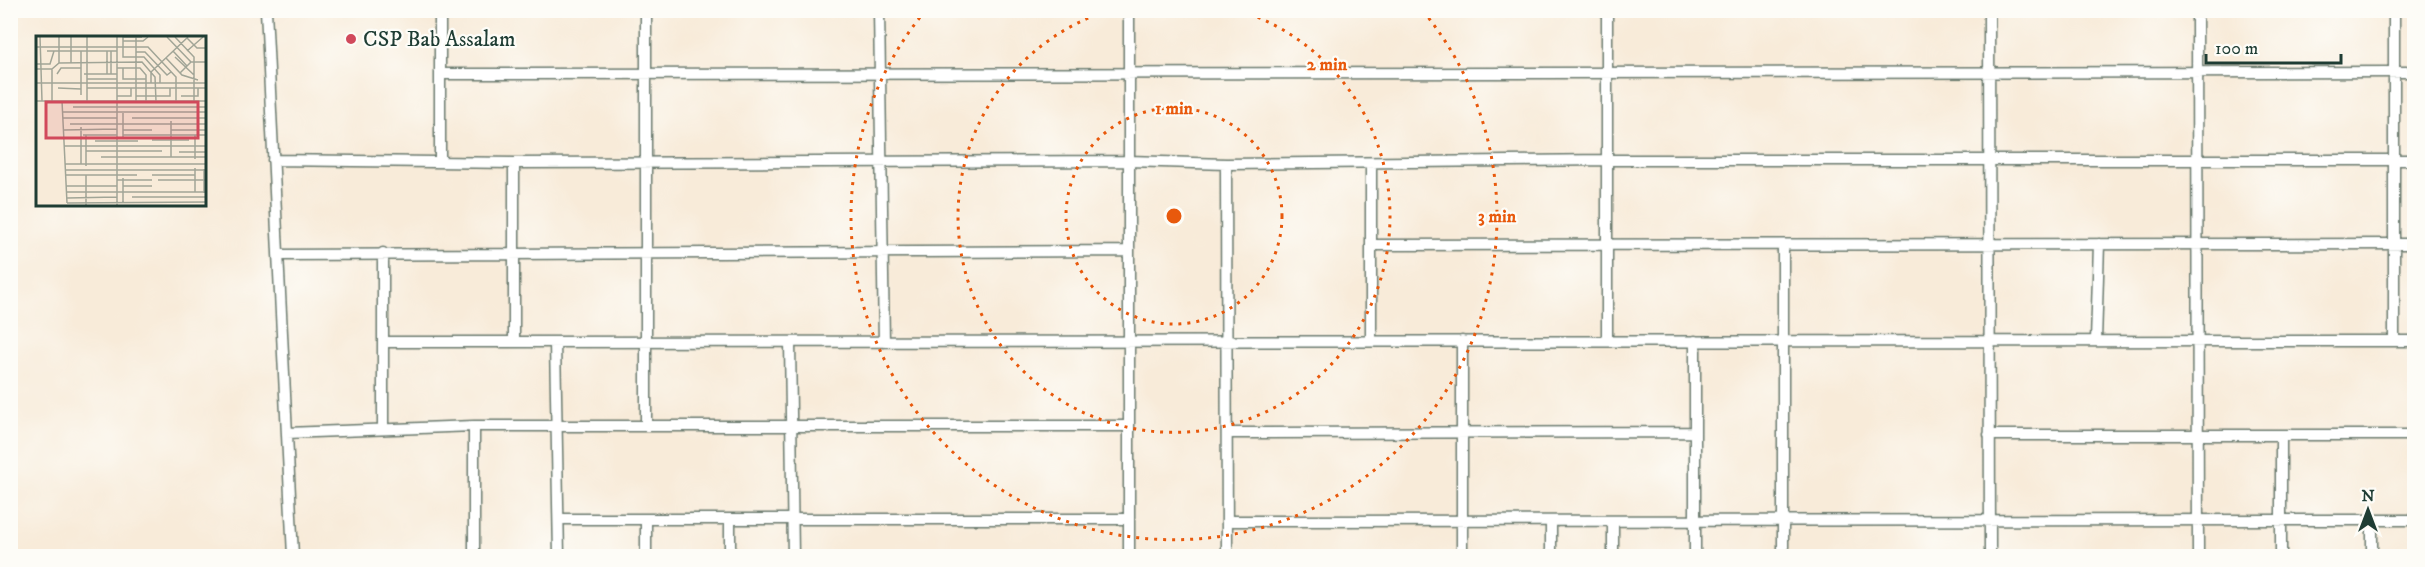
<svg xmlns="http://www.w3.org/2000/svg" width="2425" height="567" font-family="'IM FELL DW Pica',serif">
	<rect width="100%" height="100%" fill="#fdfcf7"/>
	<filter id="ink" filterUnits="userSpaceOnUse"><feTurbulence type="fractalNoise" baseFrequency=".0167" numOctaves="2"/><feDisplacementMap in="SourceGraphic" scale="12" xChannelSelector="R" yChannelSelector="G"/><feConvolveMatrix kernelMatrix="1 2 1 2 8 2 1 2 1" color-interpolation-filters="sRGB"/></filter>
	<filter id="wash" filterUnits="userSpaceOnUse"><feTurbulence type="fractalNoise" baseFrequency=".008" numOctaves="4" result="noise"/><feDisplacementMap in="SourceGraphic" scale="24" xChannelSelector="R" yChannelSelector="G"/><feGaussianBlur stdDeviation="1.35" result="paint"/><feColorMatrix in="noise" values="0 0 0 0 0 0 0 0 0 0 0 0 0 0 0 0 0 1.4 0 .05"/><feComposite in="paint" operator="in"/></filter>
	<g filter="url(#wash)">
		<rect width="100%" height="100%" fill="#f8ebd9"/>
	</g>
	<g filter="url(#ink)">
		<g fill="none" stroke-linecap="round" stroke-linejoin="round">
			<defs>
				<path id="minor" d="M266 10 293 556
					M440 10V161
					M646 10V426
					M879 10 884 342
					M1129 10V556
					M1607 10V341
					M1989 10 1990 556
					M2197 10 2198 556
					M2394 10V341
					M440 74 2414 72
					M273 160 514 163 1129 161 1226 164 1607 160H2414
					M514 163V342
					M1371 163V341
					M1226 164 1227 556
					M1371 245 2414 244
					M1783 245V556
					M383 253V429
					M278 255 1129 251
					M1462 341V556
					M1695 341V556
					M2096 341 2099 244
					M383 342 2414 341
					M555 342 559 556
					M790 342 793 556
					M474 426V556
					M287 433 474 426H1129
					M1227 433 1695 432
					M1989 435H2414
					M2281 435V556
					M559 519H1129
					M646 519V556
					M730 519V556
					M2372 520V556
					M1227 521 2414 520
					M1551 521V556
					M1613 521V556"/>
			</defs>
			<use href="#minor" stroke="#6b7a6e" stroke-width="13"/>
			<use href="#minor" stroke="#fff" stroke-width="10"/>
		</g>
	</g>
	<g fill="none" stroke="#e8590c" stroke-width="3" stroke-dasharray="3 6">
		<circle cx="1174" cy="216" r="108"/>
		<path d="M1241 11A216 216 0 1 1 1107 11"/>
		<path d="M1423 11A323 323 0 1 1 925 11"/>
	</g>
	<circle fill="#d1495b" stroke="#fdfcf7" stroke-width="2" cx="351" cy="39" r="6"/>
	<g text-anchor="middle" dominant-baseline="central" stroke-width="4.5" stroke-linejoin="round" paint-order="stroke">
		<g font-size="22" fill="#1f3d34" stroke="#fdfcf7" text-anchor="start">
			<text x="363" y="39">CSP Bab Assalam</text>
		</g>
	</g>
	<g transform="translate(36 36)">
		<rect width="170" height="170" fill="#f8ebd9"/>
		<path fill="none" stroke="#a1a597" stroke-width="1.5" d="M4 1 6 65M23 1V27M35 1V27M51 1V65M81 1V169M87 1V21H108L124 39V47M87 1H106M100 1V65M131 1 155 26M139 1 158 21V65M151 2 161 12H170M87 5H107L112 1M0 11H112L140 41V65M11 15H81M45 15V59M71 15V38M75 15V38M137 15 151 30M151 15 167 1M100 16H109L131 39 135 36M139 21 158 39M130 22 146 39 162 44M0 28H14L18 15M81 32H104L110 39V65M87 32V43H110M0 33H16L23 27 106 26 119 41 120 65M16 33V65M144 37 155 26H170M21 38 25 32H45M48 38H81M51 43H81M0 47H170M115 47V36L152 1M22 52 45 53M51 52H170M81 60H95V52M100 60H134V52M145 60H162V52M0 65H170M26 65 31 167M37 71H170M27 76H170M87 77V101M27 82H81M96 82H170M135 85V121M34 88H170M45 91V128M28 94 81 93M87 94H116M135 94H170M47 99H81M50 99V130M87 99H170M159 99V123M116 104H153M59 105H102M28 110H170M50 115H126M143 116H170M65 121H170M29 128H170M159 132V156M168 133V157M30 134H170M30 139H101M50 139V169M116 139H159M87 142V167M81 144H116M122 144H170M30 150H81M87 150H116M31 156H170M96 161H170M31 162 81 161M31 167 170 166"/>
		<path fill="#d1495b" fill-opacity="0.15" stroke="#d1495b" stroke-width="3" d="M10 66H162V102H10Z"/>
		<rect width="170" height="170" fill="none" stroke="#1f3d34" stroke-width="3"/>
	</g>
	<circle cx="1174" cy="216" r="9" fill="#e8590c" stroke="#fdfcf7" stroke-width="3"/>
	<g font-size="18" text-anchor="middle" font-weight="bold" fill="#e8590c" stroke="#fdfcf7" stroke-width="4.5" stroke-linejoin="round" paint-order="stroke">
		<text x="1327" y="70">2 min</text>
		<text x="1174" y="114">1 min</text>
		<text x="1497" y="222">3 min</text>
	</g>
	<rect width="2425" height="567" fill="none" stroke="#fdfcf7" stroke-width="36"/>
	<g transform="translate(2368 510)" stroke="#fdfcf7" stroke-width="4.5" paint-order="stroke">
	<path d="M0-4.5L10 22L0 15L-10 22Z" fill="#1f3d34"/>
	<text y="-9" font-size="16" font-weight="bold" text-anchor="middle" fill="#1f3d34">N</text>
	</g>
	<path d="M2206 54v9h135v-9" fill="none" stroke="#1f3d34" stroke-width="3"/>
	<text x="2215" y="54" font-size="18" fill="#1f3d34" stroke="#fdfcf7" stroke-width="4.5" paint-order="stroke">100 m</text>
</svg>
